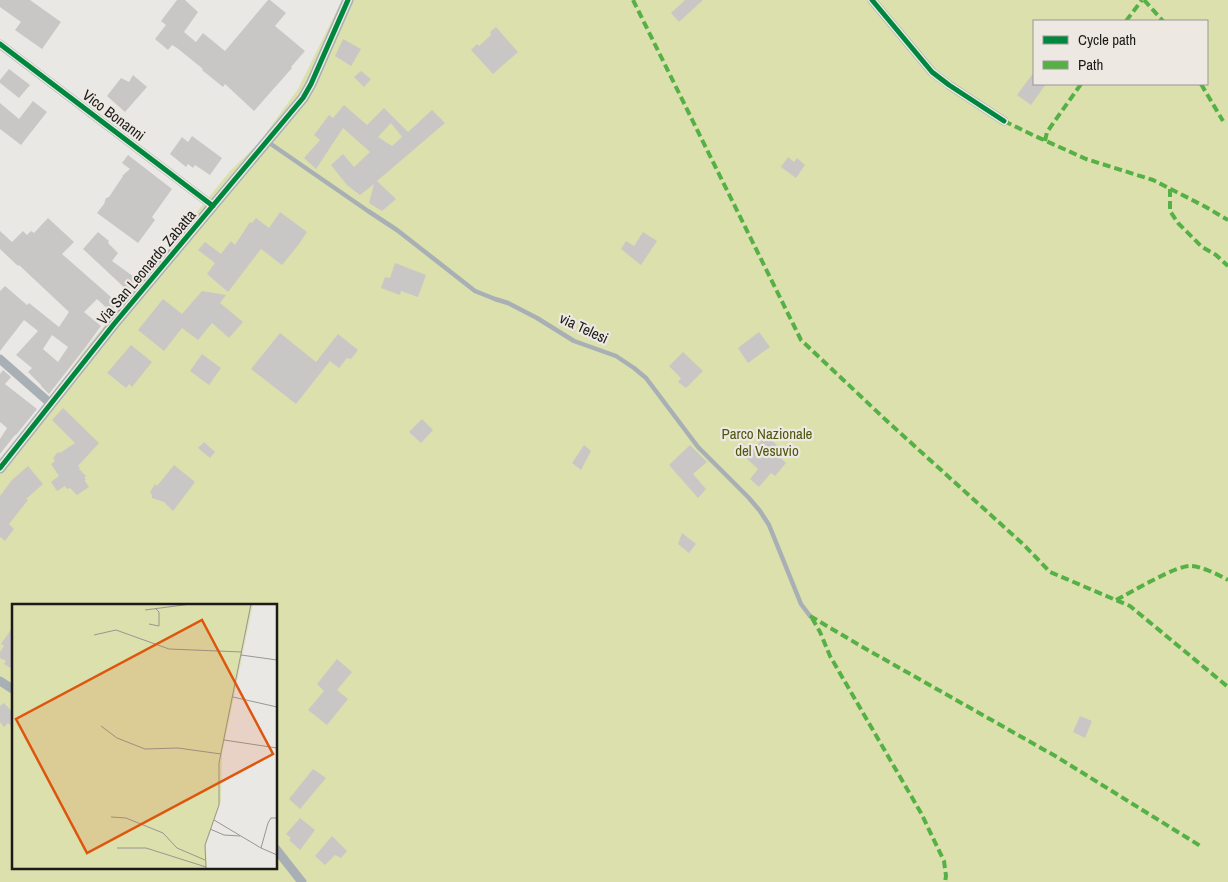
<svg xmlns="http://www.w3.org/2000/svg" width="1228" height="882" font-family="'Archivo Narrow',sans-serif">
	<rect width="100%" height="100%" fill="#eae8e5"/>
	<path fill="#dbe0ac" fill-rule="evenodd" d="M342 0H1228V882H0V458L38 414 84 351 230 171 263 139 266 133 298 89ZM1034 21H1207V84H1034ZM14 606H276V868H14Z"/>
	<path fill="#c9c7c5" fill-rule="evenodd" d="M0 0H30L61 22 42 49 15 30 21 22 0 7Z
		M177 0H185L198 12 184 32 196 42 203 33 225 51 268 0H270L286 13 275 26 305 51 291 67 292 68 254 111 225 84 223 87 202 70 203 69 177 48 172 45 168 50 155 39 166 25 161 21Z
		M685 0H703L679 22 671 13Z
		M496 27 518 52 493 74 471 50 477 44 479 46 491 35 490 32Z
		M343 39 361 49 351 66 335 56Z
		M9 69 30 85 19 98 0 83V80Z
		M361 71 371 79 364 87 354 77Z
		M1034 72V84H1046L1031 105 1017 95Z
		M133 75 147 87 125 112 107 96 121 78 129 82Z
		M33 101 47 112 21 145 0 129V103L19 119Z
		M344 105 367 125 384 108 408 132 432 110 445 123 377 181 396 199 382 211 369 203 374 184 360 195 347 185 331 165 343 154 354 167 370 152 343 128 316 169 304 158 320 140 314 135 329 115 333 118ZM391 123 402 137 392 146 378 137Z
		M192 136 222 158 210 175 195 165 193 168 188 164 186 167 170 154 182 137 188 142Z
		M128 155 172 189 152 217 155 220 138 243 97 213 104 204 106 198 109 197 123 176H122L130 169 122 163Z
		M788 157 794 162 797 158 805 165 796 178 781 167Z
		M280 212 307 232 299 244 282 265 261 249 228 292 207 274 215 263 198 250 205 242 221 254 231 241 235 245 250 222 252 223 256 218 269 228Z
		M48 218 74 242 62 254 119 304 111 312 97 299 84 312 101 326 85 348 49 394 41 386V385L28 372 32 368 16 355 38 331 24 320 0 351V291L5 286 27 305 29 303 59 327 69 312 19 265 18 266 0 249V231L12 242 23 231 27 235 31 231 34 233ZM52 335 68 347 58 362 43 349Z
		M98 232 109 241 108 243 118 253 112 261 137 279 128 291 83 249Z
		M643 232 657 241 641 265 621 249 626 241 634 246Z
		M395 263 426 275 418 297 401 291 400 295 381 288 385 277 390 278Z
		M202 291 226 295 220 303 243 322 229 338 212 323 198 340 182 328 164 351 138 330 163 299 182 314Z
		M759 332 770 347 748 363 738 348Z
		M280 333 316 362 338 334 358 350 351 359 347 358 339 368 330 361 296 404 251 369Z
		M131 345 152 362 132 387 129 384 126 388 107 373Z
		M683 352 703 371 686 388 678 382 681 378 669 366Z
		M202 354 221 368 209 385 190 371Z
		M3 370 11 377 5 384 37 409 16 435H15L0 454V439L7 428 0 422V374Z
		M63 408 99 443 78 466 80 468 79 469 86 476 84 478 86 479 85 481 89 487 77 495 70 488 67 489 65 486 57 491 51 482 59 476 51 464 55 461 53 458 58 452 60 453 75 443 52 420Z
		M422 419 433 430 421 443 409 432Z
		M766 435 779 447 774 452 786 463 775 476 771 473 759 487 750 479 758 469 746 458Z
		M204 442 215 452 210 458 198 448Z
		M584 445 591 451 581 470 572 463Z
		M690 445 707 462 693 474 706 489 698 498 669 465Z
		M174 465 195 482 173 511 164 502 152 498V495L150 492 155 484 157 486Z
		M28 466 43 484 26 499 28 500 9 524 14 529 5 541 0 537V496L12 480Z
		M682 533 696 544 689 553 678 544Z
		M14 625V670L4 664 6 661 0 658V652L4 646 1 644Z
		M337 659 352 672 337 690 348 699 327 725 308 710 324 691 317 684Z
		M4 703 14 714V729L8 723 4 727 0 722V706Z
		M1080 716 1092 721 1085 738 1073 732Z
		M313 769 326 778 300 809 289 799Z
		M300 818 315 830 300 850 289 840 291 838 286 834Z
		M332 836 347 851 341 858 335 855 325 865 315 856Z"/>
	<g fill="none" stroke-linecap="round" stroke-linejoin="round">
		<path stroke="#a8b0b5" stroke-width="4.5" d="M268 142 368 211 397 230 475 291 495 299 508 303 537 318 574 341 616 356 634 368 646 378 698 447 749 498 760 511 769 525 801 604 810 616"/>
		<path stroke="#a8b0b5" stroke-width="9" d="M872 0 932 72 949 85 1004 121
			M0 44 213 206
			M0 359 51 404
			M0 681 14 690
			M276 849 302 882"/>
		<path stroke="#a8b0b5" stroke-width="11" d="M0 468 114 324 303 98 311 84 348 0"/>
		<path stroke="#55b145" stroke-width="4" stroke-dasharray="8 4" stroke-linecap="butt" d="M633 0 801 340 888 422 1024 545 1050 572 1130 606 1228 687
			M1144 0 1163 21
			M1126 21 1142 0
			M1201 84 1223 121
			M1004 121 1035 136 1086 159 1153 180 1204 206 1228 220
			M1045 141 1047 132 1081 84
			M1170 189V211L1178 223 1202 247 1216 255 1228 266
			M1116 600C1132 592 1176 565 1191 566 1201 566 1219 575 1228 580
			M810 616 866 649 1057 757 1202 847
			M812 618 820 632 830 656 921 813 944 861 946 876 945 882"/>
		<defs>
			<path id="cycleway" d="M872 0 932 72 949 85 1004 121
				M0 44 213 206
				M0 468 114 324 303 98 311 84 348 0"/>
		</defs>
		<use href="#cycleway" stroke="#ede8e2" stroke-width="8"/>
		<use href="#cycleway" stroke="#00873e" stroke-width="5"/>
	</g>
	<g text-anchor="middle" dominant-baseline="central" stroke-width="4.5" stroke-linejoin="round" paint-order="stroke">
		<g font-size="15" fill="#1d1b19" stroke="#ede8e2">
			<text transform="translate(114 115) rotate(37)">Vico Bonanni</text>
			<text transform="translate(146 267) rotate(-50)">Via San Leonardo Zabatta</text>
			<text transform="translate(584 328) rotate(25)">via Telesi</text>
		</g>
		<g font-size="15" fill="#50560e" stroke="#ede8e2">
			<text x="767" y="433">Parco Nazionale<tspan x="767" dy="17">del Vesuvio</tspan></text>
		</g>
	</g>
	<g transform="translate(12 604)">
		<rect width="265" height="265" fill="#eae8e5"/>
		<path d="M0 0H241L210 150 209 197 194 241 195 265H0Z" fill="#dbe0ac"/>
		<path fill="none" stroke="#989693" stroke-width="1" d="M133 6 179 0M137 20 147 22V8L143 4M82 31 104 26 157 45 230 48M229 51 265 56M221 93 265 103M89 122 105 134 133 145 166 144 209 150M212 136 265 144M99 213 114 214 151 229 165 244 193 256M202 216 249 244 256 219 259 214H265M198 225 212 231 228 232M105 244H134L194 263M249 244 265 251M194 265 193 241 207 201V159L239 0"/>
		<path fill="#de560d" fill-opacity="0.15" stroke="#de560d" stroke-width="2.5" d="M190 16 261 150 75 249 4 115Z"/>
		<rect width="265" height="265" fill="none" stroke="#1d1b19" stroke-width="2.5"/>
	</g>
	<rect x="1033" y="20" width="175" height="65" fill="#ede8e2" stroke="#9a9692"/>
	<rect x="1043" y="36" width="25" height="8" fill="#00873e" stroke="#9a9692"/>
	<text x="1078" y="45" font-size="15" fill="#1d1b19">Cycle path</text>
	<rect x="1043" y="61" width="25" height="8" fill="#55b145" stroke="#9a9692"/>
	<text x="1078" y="70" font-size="15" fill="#1d1b19">Path</text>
</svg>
